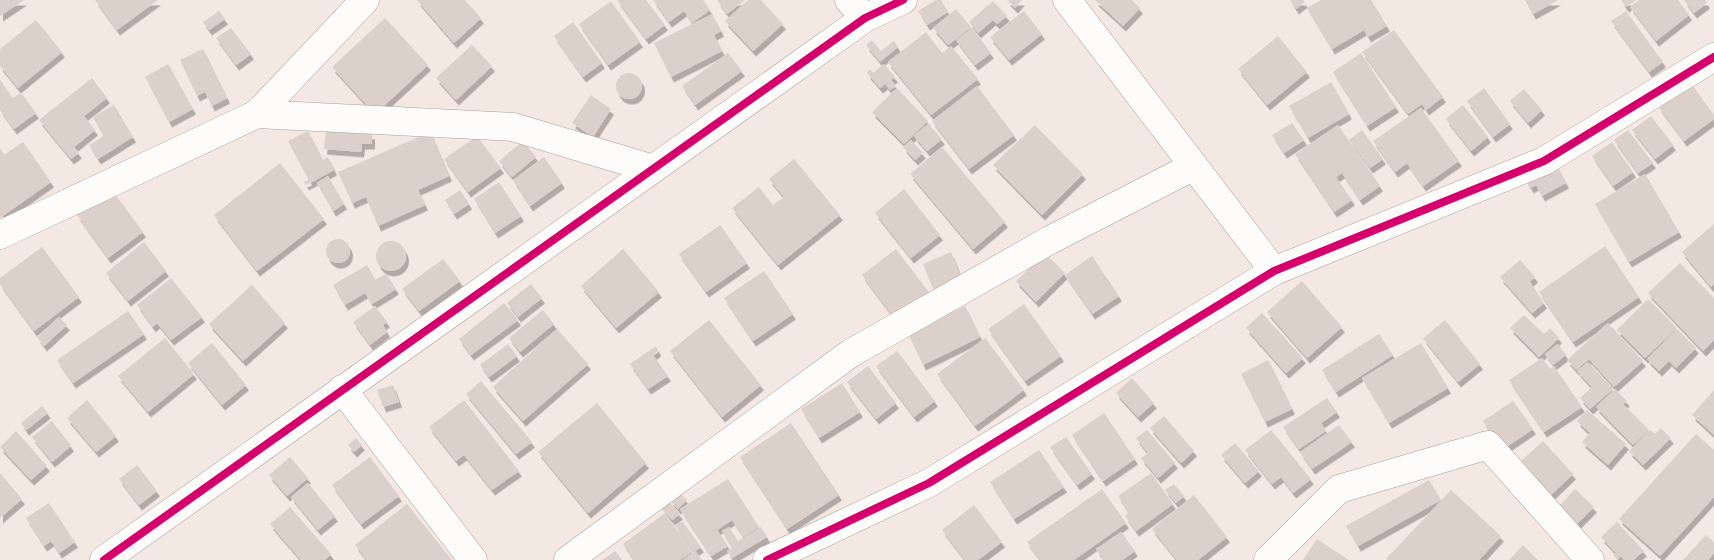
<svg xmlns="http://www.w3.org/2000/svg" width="1714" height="560" font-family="'Nunito Sans',sans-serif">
	<defs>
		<filter id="shadow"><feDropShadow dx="3" dy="5.5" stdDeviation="0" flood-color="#0004"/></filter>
	</defs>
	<rect width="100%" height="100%" fill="#f4e8e3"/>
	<path fill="#dcd0ca" filter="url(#shadow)" d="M0 0H24L0 16Z
		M95 0H158L117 30Z
		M417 0H465L481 18 454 43Z
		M617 0H646L665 25 646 39Z
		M653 0H703L710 10 692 23 684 11 669 22Z
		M717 0H745L727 14Z
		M748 0H761L783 24 753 51 725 21Z
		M936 0H941L948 12 927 25 918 11Z
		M1007 0H1022L1015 8Z
		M1095 0H1132L1140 8 1123 26Z
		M1290 0H1303L1305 2 1296 9Z
		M1321 0H1371L1387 26 1368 37 1364 30 1332 49 1307 8Z
		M1525 0H1558L1533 14Z
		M1621 0H1636L1626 7Z
		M1639 0H1678L1689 15 1656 41 1630 7Z
		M1684 0H1705L1707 3 1694 13Z
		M611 1 640 42 608 65 579 24Z
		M993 1 1007 16 997 24 993 20 978 33 969 22Z
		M956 9 971 27 948 45 933 28Z
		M219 11 225 19 209 30 203 22Z
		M1024 11 1042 34 1009 60 990 37Z
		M1626 11 1663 62 1649 72 1611 21Z
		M712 14 721 31 714 35 722 51 671 77 654 43Z
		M385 18 428 65 375 114 332 67Z
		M36 20 62 52 18 88 0 66V49Z
		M573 22 602 63 583 77 554 36Z
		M231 28 251 54 236 65 216 38Z
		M972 28 991 53 975 65 956 40Z
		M1394 30 1443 97 1426 110 1422 104 1408 114 1362 52Z
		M926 32 942 53 951 46 978 79 931 115 888 62Z
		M1278 36 1307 72 1267 105 1238 69Z
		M872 40 881 51 894 41 898 47 880 62 866 45Z
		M472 45 492 66 456 100 436 78Z
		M203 49 227 98 212 106 205 92 197 96 180 60Z
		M728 53 742 71 695 105 682 86Z
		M1361 53 1396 107 1367 126 1333 72Z
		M168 64 193 109 169 122 145 77Z
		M884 64 895 77 891 80 896 86 890 90 885 84 880 88 867 73 870 69 873 73Z
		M616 86a13 13 0 1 1 26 0a13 13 0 1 1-26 0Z
		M92 78 107 98 84 116 95 130 74 147 79 153 71 159 39 120Z
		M0 80 13 98 21 93 36 113 14 129 0 110Z
		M1331 82 1349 114 1308 138 1289 106Z
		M1690 82 1714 115V119L1684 141 1658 106Z
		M977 86 1014 135 969 169 932 121Z
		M897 88 928 121 904 144 872 112Z
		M1484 88 1510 124 1493 137 1467 101Z
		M1524 89 1542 110 1528 123 1510 101Z
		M591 95 611 109 593 137 572 123Z
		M114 105 133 137 98 159 89 145 104 136 93 117Z
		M1463 105 1488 137 1471 151 1446 119Z
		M1421 108 1459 161 1423 186 1407 163 1395 172 1373 141Z
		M1651 116 1673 145 1655 159 1632 130Z
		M1292 123 1304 140 1284 153 1272 135Z
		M928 124 942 139 927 151 914 136Z
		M1035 125 1083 174 1042 215 993 165Z
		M1338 125 1380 186 1360 200 1342 173 1336 177 1352 200 1334 212 1295 154Z
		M326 130 372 134V144H362L361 152 324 149Z
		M1362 130 1383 159 1370 168 1349 140Z
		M1628 130 1653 163 1638 173 1614 140Z
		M308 131 323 160 328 157 334 170 306 185 304 182 309 180 288 141Z
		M430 132 449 176 418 190 425 205 378 226 366 197 352 203 338 172Z
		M477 136 501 168 468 192 444 159Z
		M911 140 923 153 915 160 903 147Z
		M523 141 536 157 512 177 499 161Z
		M23 142 51 182 0 218V148L4 155Z
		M1612 142 1633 172 1613 186 1592 156Z
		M942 147 1005 222 973 249 910 174Z
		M544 157 562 183 530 206 513 180Z
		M794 159 840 215 778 265 732 208 759 187 773 205 784 197 769 179Z
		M1555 162 1566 183 1542 196 1536 185 1531 188 1525 179Z
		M280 163 324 219 257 271 214 215Z
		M1645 174 1679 232 1629 262 1595 204Z
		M328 176 344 204 333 211 317 183Z
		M499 182 521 216 495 233 474 199Z
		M904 189 940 235 911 258 875 213Z
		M112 190 143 232 108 258 77 215Z
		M460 190 469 204 454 214 445 200Z
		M1714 224V284L1711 287 1682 252Z
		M720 225 747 263 706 292 679 254Z
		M326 251a12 12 0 1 1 24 0a12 12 0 1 1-24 0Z
		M376 256a15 15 0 1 1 30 0a15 15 0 1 1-30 0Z
		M144 242 166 271 128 301 106 273Z
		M1605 246 1639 297 1573 342 1539 292Z
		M42 247 79 297 34 331 0 284V278Z
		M623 249 659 292 616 328 581 286Z
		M896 249 931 295 897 322 862 275Z
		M951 252 964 285 936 296 923 264Z
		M1045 253 1065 273 1036 302 1016 281Z
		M1092 256 1119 296 1092 314 1065 275Z
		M443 259 460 281 419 311 402 289Z
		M1520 260 1535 277 1530 282 1544 303 1532 313 1500 277Z
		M1680 263 1714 298V340L1703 351 1648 293Z
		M367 265 375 280 386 274 396 289 372 304 365 293 345 305 333 285Z
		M764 271 793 314 753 341 724 298Z
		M171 278 202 317 171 340 157 323 153 327 137 305Z
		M1302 281 1342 327 1307 358 1267 312Z
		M531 284 542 298 518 317 507 303Z
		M252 285 285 323 243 361 209 324Z
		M1648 299 1677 328 1645 358 1617 330Z
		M504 303 518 320 471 355 459 339Z
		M1024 304 1061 356 1025 381 988 329Z
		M375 306 387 322 383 325 387 332 370 345 353 322Z
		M965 306 980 337 923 365 908 333Z
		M543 310 554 324 520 352 509 338Z
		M128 311 144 334 73 383 57 360Z
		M1262 313 1303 358 1286 373 1246 328Z
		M1524 315 1544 334 1550 328 1559 338 1539 357 1510 328Z
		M59 317 67 325 44 346 37 337Z
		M709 320 761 385 722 417 670 351Z
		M1445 320 1480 364 1458 382 1423 338Z
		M1608 323 1643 361 1614 387 1589 359 1576 370 1567 360Z
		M557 329 588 364 523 421 493 387Z
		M1677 329 1696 348 1676 368 1669 361 1659 371 1647 359Z
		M1379 334 1393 355 1336 392 1322 370Z
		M165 338 194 374 148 412 118 376Z
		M985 338 1024 390 975 426 937 374Z
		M212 343 246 385 222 405 188 363Z
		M1421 343 1448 388 1389 423 1362 378Z
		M508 344 517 356 489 377 480 365Z
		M1558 344 1566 355 1553 365 1545 354Z
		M656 346 658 351 653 355 668 376 648 389 630 364Z
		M897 351 935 401 914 417 876 366Z
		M1542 358 1550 369 1554 366 1582 407 1544 432 1509 380Z
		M1268 360 1292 409 1265 422 1241 374Z
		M1588 362 1613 389 1590 409 1580 398 1592 387 1577 371Z
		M868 366 896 403 876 419 847 382Z
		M1132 378 1154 403 1138 417 1116 393Z
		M481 381 532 442 516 454 466 394Z
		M842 383 860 412 819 438 801 409Z
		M393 385 399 402 383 407 377 390Z
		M1615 389 1627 401 1623 404 1649 430 1633 445 1596 407Z
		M1714 390V435L1692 415Z
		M1327 398 1337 412 1321 423 1326 431 1299 449 1283 427Z
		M87 400 116 436 96 452 67 418Z
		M464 400 519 471 492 490 464 455 456 461 429 427Z
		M1513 401 1533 429 1502 450 1483 421Z
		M597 403 646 463 588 513 538 452Z
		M42 406 48 413 26 430 21 423Z
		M1587 410 1626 444 1608 465 1582 442 1590 433 1577 421Z
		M1104 413 1135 459 1103 481 1072 435Z
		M1164 416 1194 451 1181 463 1150 428Z
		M52 421 71 446 52 462 32 437Z
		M791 423 839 495 787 529 740 457Z
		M1339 425 1352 442 1312 469 1300 452Z
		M1661 428 1671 438 1643 465 1629 451 1650 430 1655 434Z
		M1147 430 1175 463 1158 478 1141 458 1148 453 1136 438Z
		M1271 430 1311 479 1293 493 1281 477 1272 484 1245 450Z
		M16 431 47 466 31 480 0 447Z
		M1696 434 1714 450V497L1660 556 1619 519Z
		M1066 437 1092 474 1077 485 1050 447Z
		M356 438 362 445 354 452 348 445Z
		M1543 441 1573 474 1551 495 1520 462Z
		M1235 443 1259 471 1245 483 1221 455Z
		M1039 450 1064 487 1014 519 990 482Z
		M290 457 308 478 287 496 269 475Z
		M370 457 399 496 361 524 332 485Z
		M137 465 157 491 139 505 119 479Z
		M0 473 22 499 0 518Z
		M1151 473 1173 504 1136 531 1125 516 1129 513 1118 496Z
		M728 479 759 527 743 537 732 520 717 530 728 546 711 556 680 509Z
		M1429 480 1441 500 1358 546 1346 526Z
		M308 483 335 516 318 530 291 497Z
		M1174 484 1184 496 1176 503 1165 490Z
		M1102 489 1126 523 1074 560H1040L1027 542Z
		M1575 489 1594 507 1576 525 1558 507Z
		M1451 490 1501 536 1479 560H1388L1386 559Z
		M679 492 687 500 678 509 670 500Z
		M1194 495 1227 537 1198 560H1177L1152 529Z
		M668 501 680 514 672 520 661 508Z
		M49 503 75 542 59 553 51 541 44 546 26 518Z
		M407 504 452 560H367L355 545Z
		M974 505 1002 542 978 560H965L942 530Z
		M290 507 331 554 325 560H301L270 524Z
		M665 513 692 552 680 560H634L623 544Z
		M682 521 701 547 695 551 702 560H683L694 552 675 526Z
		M1617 522 1644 551 1633 560H1624L1621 556 1617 560 1613 555 1616 553 1601 537Z
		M729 527 738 541 761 527 767 537 732 558 727 551 732 548 722 531Z
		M1121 532 1135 551 1122 560H1104L1096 549Z
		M1706 535 1714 542V553L1708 560H1683Z
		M1317 539 1349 560H1303Z
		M1523 545 1538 560H1509Z
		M615 551 622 560H602Z"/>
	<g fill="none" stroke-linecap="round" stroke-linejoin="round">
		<defs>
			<path id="minor" d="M849 0 865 18
				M1067 0 1274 271
				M257 114 513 127 653 169
				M0 235 257 114 365 0
				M342 389 473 560
				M104 560 865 18 903 0
				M568 560 851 353 1050 240 1194 166
				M767 560 929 483 1274 271 1544 161 1714 57
				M1268 560 1339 489 1488 445 1590 560"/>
		</defs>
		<use href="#minor" stroke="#ab9f9a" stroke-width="29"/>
		<use href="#minor" stroke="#fdfcfb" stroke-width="28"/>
		<defs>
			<path id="cycleway" d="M104 560 865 18 903 0
				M767 560 929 483 1274 271 1544 161 1714 57"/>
		</defs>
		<use href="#cycleway" stroke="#fff" stroke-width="11"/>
		<use href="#cycleway" stroke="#d6006c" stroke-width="8"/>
	</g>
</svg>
